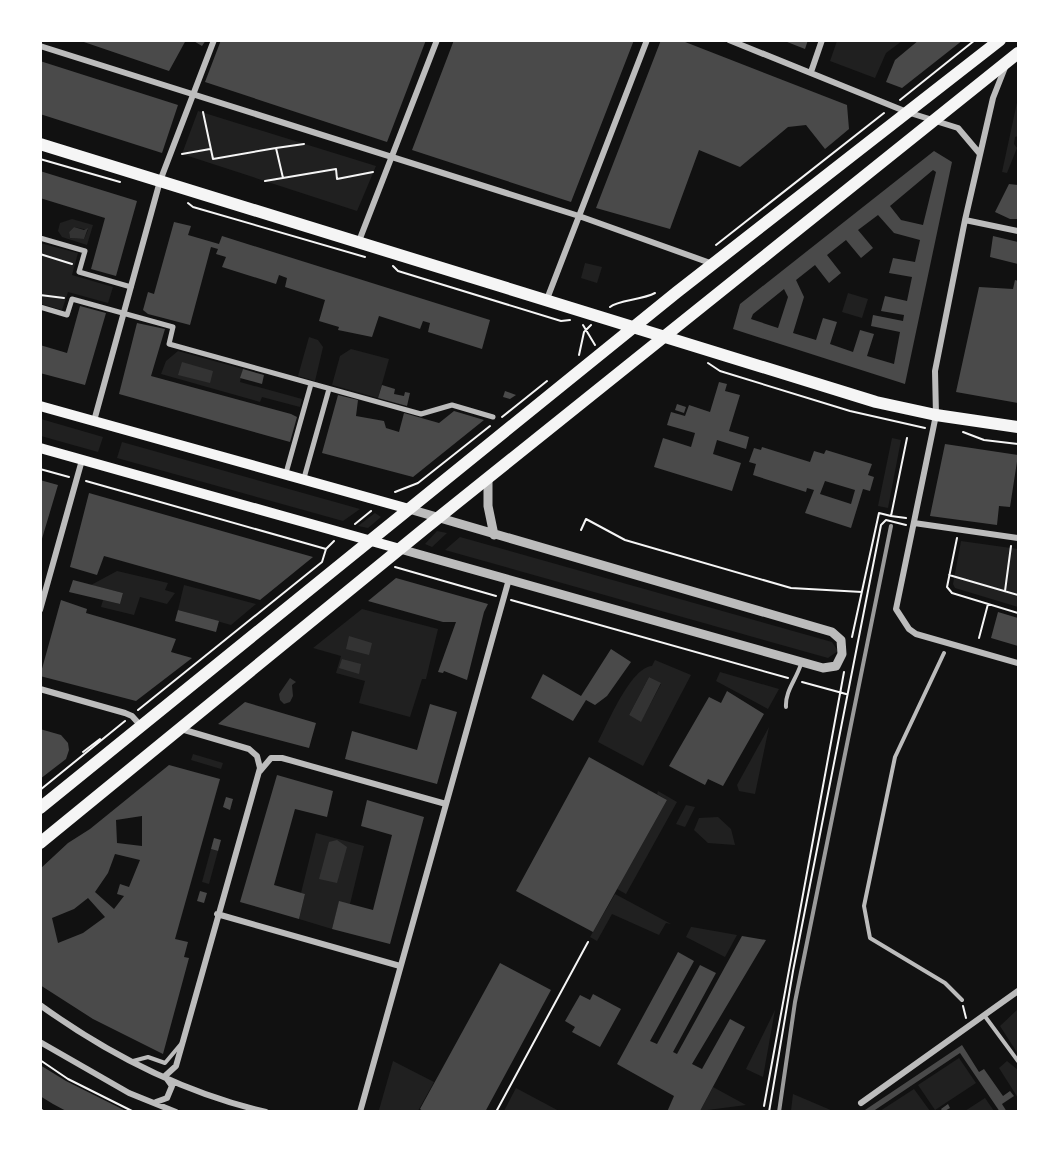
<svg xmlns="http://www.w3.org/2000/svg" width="1059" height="1152" font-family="'IBM Plex Sans',sans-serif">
	<rect width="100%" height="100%" fill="#111"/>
	<path fill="#202020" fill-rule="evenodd" d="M837 41V40L902 41 886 53 875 78 830 61Z
		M1018 98V136L1015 137 1014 144 1017 148 1007 173 1002 172Z
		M198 111 376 166 357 211 182 154Z
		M72 219 93 225 87 245 62 237 58 231 60 223ZM74 227 88 230 84 239 70 238 69 232Z
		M40 243 78 253 72 275 113 287 108 303 68 292 62 310 41 304Z
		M585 263 602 267 597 283 581 278Z
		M848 293 868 299 862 318 842 312Z
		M309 337 318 340 323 347 315 381 298 376Z
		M351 349 389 359 378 398 332 385 340 356Z
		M178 351 243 369 240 382 302 399 300 407 262 397 260 402 161 374 166 361Z
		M41 419 103 437 98 452 41 436Z
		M892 438 901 440 888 508 878 506Z
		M122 442 360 509 343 521 117 458Z
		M375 513 381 517 368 528 358 526Z
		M437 531 447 533 432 547 425 544Z
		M460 537 832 642 838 651 828 658 445 550Z
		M961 541 1018 549V607L955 588 953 584Z
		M117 571 168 583 165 590 175 593 167 604 140 597 134 615 101 607 103 600 120 604 123 593 91 585Z
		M184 585 256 604 231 625 178 610Z
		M362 609 438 629 426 679H422L410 717 359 703 365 681 336 673 341 656 313 648Z
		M655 660 691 675 643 766 598 742C608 723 631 667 652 666ZM649 677 661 684 641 721 629 715Z
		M720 672 779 689 768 709 716 681Z
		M769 727 755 794 739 791 737 785Z
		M193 754 223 763 221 769 191 760Z
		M658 791 677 802 626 894 617 889 667 800 657 794Z
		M686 805 695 807 685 827 676 824Z
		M718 817 731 829 735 845 708 843 694 830 699 818Z
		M316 833 364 846 350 904 339 902 332 929 299 919 305 894 301 893Z
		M211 849 218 851 209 884 202 882Z
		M615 894 671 924 666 923 659 935 612 914 597 941 590 937Z
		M691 927H692L737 935 725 957 686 937Z
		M1018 1009V1054L1000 1026Z
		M775 1010 763 1077 746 1069Z
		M959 1058 976 1083 935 1110 918 1085Z
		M393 1061 434 1082 418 1111 379 1110Z
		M1007 1061 1018 1070V1098L999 1068Z
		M713 1087 746 1105 700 1111Z
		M516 1088 559 1111H504Z
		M914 1089 930 1111H880Z
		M793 1094 833 1111H791Z
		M985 1098 994 1111H965Z"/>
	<path fill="#333" d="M74 227 84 230 88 228 84 239 70 238 69 232Z
		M182 362 213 371 210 383 178 375Z
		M349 636 372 643 369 655 346 649Z
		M342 659 361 664 359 674 339 668Z
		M649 677 661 683 641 722 629 715Z
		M290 678 296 682 292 685 293 696 290 702 284 704 280 700 279 694Z
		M337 840 347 847 337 883 319 879 329 842Z"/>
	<path fill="#4a4a4a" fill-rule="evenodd" d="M78 40H186L169 71Z
		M192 40H206L202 46Z
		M221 40H426L387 142 205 82Z
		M454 40H634L571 202 412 150Z
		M661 40H680L847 105 849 129 825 149 806 125 788 127 740 167 699 150 670 229 596 208Z
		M782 40H808L805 49Z
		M919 40H963L902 88 886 82 895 60Z
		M40 61 178 105 162 153 40 114Z
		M934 151 952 162 905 384 733 329 740 304ZM933 170 936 172 923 225 901 220 890 206ZM878 215 894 233 920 240 915 262 893 258 889 273 912 277 907 301 885 296 881 311 904 315 903 321 873 315 871 326 900 332 894 364 867 356 874 334 860 330 853 352 830 344 837 322 823 318 816 340 793 333 804 297 796 280 815 265 829 283 841 273 827 255 846 240 861 258 873 248 858 230ZM784 289 788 297 778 328 751 319 753 314Z
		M40 171 137 201 116 276 91 269 105 218 40 198Z
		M1009 184 1018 185V219H1010L995 212Z
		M174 222 191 226 188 235 219 244 222 236 490 320 482 349 428 332 430 323 423 321 420 329 379 316 372 337 338 330 339 327 319 321 325 300 285 287 287 278 279 275 276 284 222 267 226 257 216 254 218 249 211 247 190 325 148 314 143 310 148 292 154 294Z
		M993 236 1018 242V264L990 257Z
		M1015 280 1018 281V403L956 392 979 287 1013 289Z
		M80 306 106 313 85 385 40 373V345L67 353Z
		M137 323 165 329 151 376 291 414 297 417 290 442 119 394Z
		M243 369 264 375 262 384 240 378Z
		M719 382 727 384 725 391 740 395 729 431 749 437 746 449 717 440 713 454 741 463 732 491 654 467 663 438 691 447 695 433 667 425 671 412 685 416 689 405 710 412Z
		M382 385 395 389 394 394 404 396 405 392 410 393 407 406 378 398Z
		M505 391 516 395 510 399 503 397Z
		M338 395 358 400 356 416 384 421 386 428 399 432 404 413 439 423 454 411 484 420 413 477 322 453Z
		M677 404 686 407 684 413 675 410Z
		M945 444 1018 455 1010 507 999 506 997 525 930 516Z
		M762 447 810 462 814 451 824 454 826 450 872 464 868 475 874 477 870 491 863 489 851 528 805 513 814 490 807 488 806 492 753 475 756 464 749 462 754 448 761 450ZM825 481 855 490 851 504 820 494Z
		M40 480 58 485 41 542H40Z
		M89 493 313 557 260 600 104 556 97 575 70 567Z
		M396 578 488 604 484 612 467 680 444 671 443 673 438 672 456 622H443L368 601Z
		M73 580 123 593 120 604 69 592Z
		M61 600 87 609 86 613 176 639 171 652 192 658 136 701 40 676Z
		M178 610 219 621 216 632 175 621Z
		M998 612 1018 618V646L991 638Z
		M611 649 631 662 607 696 595 705 586 700 573 721 531 698 543 674 581 696Z
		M727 691 764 714 723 786 708 779 705 785 669 766 709 697 721 703Z
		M245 702 316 723 309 748 218 724Z
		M430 704 457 712 437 784 345 759 352 731 417 750Z
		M40 729 61 735 68 743 69 750 66 759 40 779Z
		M589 757 667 800 593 932 516 891Z
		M169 765 220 779 175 939 188 942 184 957 189 958 163 1054 93 1019 40 985V869L68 843 90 829ZM142 816V846L117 843 116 820ZM115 854 140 860 129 887 120 884 117 894 124 896 114 909 95 892 108 873ZM88 898 105 917 83 933 58 943 52 918 74 909Z
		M277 775 333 791 327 817 295 809 274 885 305 894 299 919 240 902Z
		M226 797 233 799 230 810 223 807Z
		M367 800 424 817 390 944 332 929 339 901 373 910 392 835 361 826Z
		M214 838 221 840 218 851 211 849Z
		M200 891 207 893 204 903 197 901Z
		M742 936 766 940 692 1064 702 1069 730 1019 745 1027 700 1111 667 1112 674 1096 617 1064 678 952 694 961 650 1041 657 1044 700 965 716 973 673 1052 677 1054Z
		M500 963 551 990 485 1112H424L420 1109Z
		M593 994 621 1009 600 1047 572 1032 575 1027 565 1021 580 995 590 1000Z
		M962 1045 979 1072 984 1069 1003 1096 1010 1091 1014 1096 1002 1104 1007 1112H1000L960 1053 872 1112H862Z
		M40 1065 66 1081 128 1112H68L53 1104 40 1096Z
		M948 1104 950 1108 943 1112 941 1109Z"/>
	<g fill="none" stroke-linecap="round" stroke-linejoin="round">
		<path stroke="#f5f5f5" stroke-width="2" d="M900 100 975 40
			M203 112 213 159 276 148
			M182 154 210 149
			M40 159 120 182
			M283 178 276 148 304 144
			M265 181 336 169 337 179 373 172
			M188 203 193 207 365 257
			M716 245 884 113
			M40 254 72 264
			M393 266 398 271 561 321 570 320
			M40 295 64 298
			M610 307C618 300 642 300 655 293
			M583 325 595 345
			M579 355 584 332 591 325
			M708 363 720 371 850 411 925 428
			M502 417 547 381
			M963 432 984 440 1018 444
			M40 469 69 477
			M86 481 326 549
			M395 492 418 483 490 426
			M891 516 906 518
			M355 524 371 511
			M581 530 586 519 625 540 791 588 862 592
			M957 538 947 587 952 593 1018 613
			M395 567 496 596
			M949 575 1018 595
			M1005 591 1011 546
			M511 600 788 678
			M852 637 879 513 891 516 907 438
			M979 638 988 604
			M802 682 846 694
			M138 710 322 562 326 549 334 541
			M83 752 100 739
			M40 790 125 721
			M963 1006 966 1018
			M40 1060 68 1079 134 1112
			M764 1106 844 672
			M40 1109 45 1112
			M496 1112 588 942
			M769 1112 793 971 881 525 886 520 906 525"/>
		<path stroke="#bcbcbc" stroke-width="4" d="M944 653 895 757 864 906 870 938 945 983 962 1000
			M786 707C785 691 796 680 801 664
			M984 1015 1018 1061
			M133 1061 148 1057 165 1063 181 1044"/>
		<path stroke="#bcbcbc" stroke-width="5" d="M40 238 85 251 79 272 131 287
			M40 307 67 315 72 299 173 327 169 344 421 414 452 405 493 417
			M286 473 311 384
			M304 478 329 389"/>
		<path stroke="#bcbcbc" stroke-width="6" d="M729 40 907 112 958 128 980 154
			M40 46 579 216 713 264
			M1006 65 993 98 965 220 935 371 936 415 896 609 909 629 916 634 1018 663
			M811 72 822 40
			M965 220 1018 231
			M359 241 437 40
			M547 299 647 40
			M94 421 160 181 214 40
			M914 523 1018 538
			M40 610 82 460
			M40 689 125 713 132 716 141 726
			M260 771 271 758H282L446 804
			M217 914 400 966
			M40 1005C108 1054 184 1093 266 1112
			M40 1042 129 1093 176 1112
			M165 1076 176 1066 260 768 257 756 249 749 181 729
			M156 1102 167 1098 172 1086 167 1079
			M861 1103 1018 991
			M360 1112 509 579"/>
		<path stroke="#bcbcbc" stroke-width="9" d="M488 477V506L494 535
			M400 549 823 668 836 666 842 654 841 640 832 632 409 509"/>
		<path stroke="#f5f5f5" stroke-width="10" d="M40 406 409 509
			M40 448 400 549"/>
		<path stroke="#f5f5f5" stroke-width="12" d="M40 144 876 402 936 415 1018 427
			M40 808 677 292 1000 40
			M40 843 423 530 1018 53"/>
		<path stroke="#9a9a9a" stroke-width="4" d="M779 1112 795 1002 891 526"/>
	</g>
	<rect width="1059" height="1152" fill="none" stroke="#ffffff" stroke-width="84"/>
</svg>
